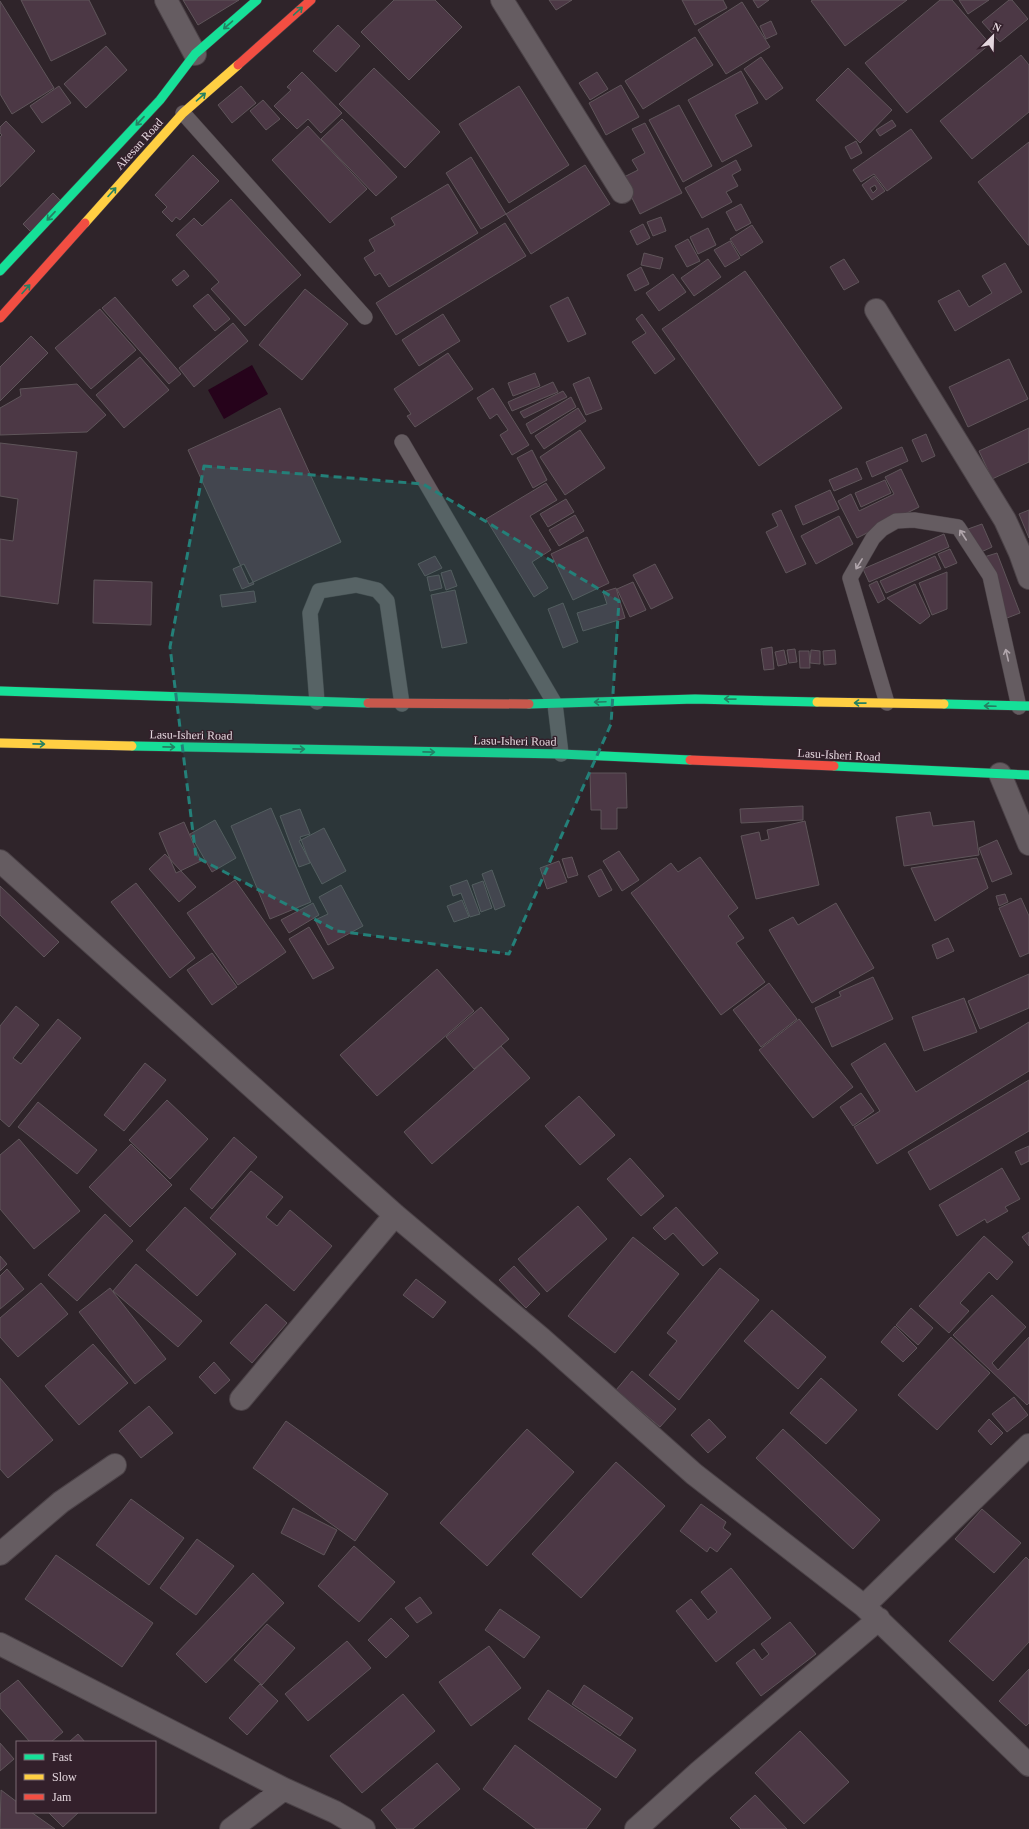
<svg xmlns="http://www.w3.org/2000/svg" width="1029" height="1829" font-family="Georgia,serif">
	<rect width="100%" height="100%" fill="#2f242a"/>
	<path fill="#26031b" d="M252 365 268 394 224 419 208 390Z"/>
	<path fill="#4c3845" stroke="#5f555a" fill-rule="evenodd" d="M21 0H89L106 34 51 61Z
		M183 0H239L198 25Z
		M394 0H435L462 27 409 80 361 32Z
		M549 0H572L556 10Z
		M682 0H723L727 8 695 25Z
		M753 0H769L758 8Z
		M813 0H907L845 46 811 1Z
		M940 0H952L990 44 907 113 865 63Z
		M959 0H989L968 14Z
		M1009 0H1012L1028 19 1000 42 982 22Z
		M0 1 54 88 12 114 0 94Z
		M742 2 770 47 726 74 698 30Z
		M771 21 777 34 766 39 760 26Z
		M338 25 360 46 336 72 313 51Z
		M695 37 713 65 643 109 625 81Z
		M106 46 127 70 86 108 64 84Z
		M1021 55 1029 65V112L972 159 940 121Z
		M761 57 783 88 766 100 744 69Z
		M374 68 440 132 405 168 339 104Z
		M848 68 892 110 860 143 816 100Z
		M741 71 758 103 735 115 752 146 722 162 688 100Z
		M302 72 342 113 321 133 308 119 297 129 274 106 291 90 287 87Z
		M597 72 608 89 590 100 579 83Z
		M621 85 639 117 606 135 589 103Z
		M59 86 71 103 42 123 30 106Z
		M241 86 256 103 232 123 218 105Z
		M519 86 569 165 509 203 459 124Z
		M263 100 280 119 266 130 250 111Z
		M679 105 712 166 683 182 649 120Z
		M342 119 397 177 376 196 321 139Z
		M892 120 896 126 880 136 876 130Z
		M6 121 35 151 0 187V137L2 135 0 133V127Z
		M645 123 682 193 640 214 622 178 638 170 632 160 645 153 632 129Z
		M308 126 367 189 330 223 272 160Z
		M911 129 932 158 887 191 874 174 861 182 853 170Z
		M856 141 862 153 851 159 845 147Z
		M1029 142V245H1028L978 182Z
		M193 155 219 181 180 220 176 217 172 222 162 212 167 207 155 195Z
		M471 157 506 214 481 229 446 173Z
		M736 160 741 170 732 175 738 186 726 192 732 202 702 218 685 188Z
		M585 165 610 204 531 254 506 214Z
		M874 176 885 191 872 200 862 185ZM875 185 877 189 873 193 870 188Z
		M448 184 478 233 389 287 380 273 375 276 364 258 375 251 369 240 395 225 391 218Z
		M53 193 62 202 32 233 23 224Z
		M231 199 301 275 245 326 211 289 219 282 176 235 194 218 202 226Z
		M741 204 751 223 736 231 726 212Z
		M661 217 666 231 653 236 647 222Z
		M505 223 526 256 396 335 376 303Z
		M643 224 650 238 637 245 630 231Z
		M752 225 763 242 741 256 730 239Z
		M708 228 716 245 698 254 690 237Z
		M688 239 700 261 687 267 675 246Z
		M730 241 740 258 725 267 714 250Z
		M644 253 663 258 660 269 641 265Z
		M708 259 721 277 694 296 681 278Z
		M844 259 859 282 844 290 830 267Z
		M1005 263 1022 292 955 331 938 301 959 290 969 307 992 293 982 276Z
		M641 267 649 284 635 291 627 275Z
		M184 270 189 276 177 286 172 280Z
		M745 271 842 408 759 466 662 329Z
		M673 274 686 292 659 311 646 293Z
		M305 289 348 324 302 380 259 345Z
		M208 294 230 319 215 331 193 306Z
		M115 297 181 374 169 384 102 308Z
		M568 297 586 334 568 342 550 306Z
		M100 309 136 350 91 389 55 348Z
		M443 314 460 341 419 366 402 340Z
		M642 314 675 359 655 374 632 342 646 333 636 319Z
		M233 323 248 341 194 387 179 368Z
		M31 336 48 353 0 401V367Z
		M448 353 473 389 415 427 407 416 411 414 394 389Z
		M140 357 169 390 124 428 96 395Z
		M1009 359 1028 399 968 427 949 387Z
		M535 373 540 386 513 396 508 383Z
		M589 377 602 409 586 415 573 384Z
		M553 382 558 392 512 411 508 402Z
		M77 384 106 415 87 432 0 435V408L21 396 20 389Z
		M493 388 529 445 512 455 500 435 508 430 497 414 490 419 477 398Z
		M563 391 567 397 524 418 520 412Z
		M571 397 576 407 531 434 526 424Z
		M280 408 341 542 249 584 188 450Z
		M578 408 586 421 544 449 535 436Z
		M1029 428V462L992 479 979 451Z
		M580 430 605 468 565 495 540 457Z
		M926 434 935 456 922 462 912 440Z
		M0 443 77 452 58 604 0 596V539L13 541 18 499 0 496Z
		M902 447 908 461 872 477 866 462Z
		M532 450 547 480 533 488 517 458Z
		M857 468 862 479 834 491 829 480Z
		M901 469 919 507 857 538 838 501 851 494 859 511 894 494 885 477Z
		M885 480 891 493 861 507 855 493Z
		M546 483 557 500 530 516 551 550 532 562 548 588 534 597 486 519Z
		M830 490 839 509 803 525 795 506Z
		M566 499 574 512 548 527 540 514Z
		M781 510 806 564 786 573 766 532 778 526 772 514Z
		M1029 510V538L1019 514Z
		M575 515 584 531 559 546 549 530Z
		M839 516 853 544 816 564 801 536Z
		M982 524 992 547 979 553 968 529Z
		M944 534 949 547 869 582 863 569Z
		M587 537 609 583 573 600 551 554Z
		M950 549 957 563 945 568 938 554Z
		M997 553 1020 613 1007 618 984 557Z
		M435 556 442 568 425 576 418 564Z
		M935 556 941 569 886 593 880 581Z
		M244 564 254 584 242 589 233 569Z
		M655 564 673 598 651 609 633 575Z
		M451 570 457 586 446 590 441 573Z
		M947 572V609L932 615 919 583Z
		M439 575 442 588 430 591 427 577Z
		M94 580 152 582 151 625 93 623Z
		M877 581 885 599 878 603 869 585Z
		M633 582 646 610 630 617 617 589Z
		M915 584 930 616 920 624 887 598Z
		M616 588 625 618 583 631 577 613 607 604 603 592Z
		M455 590 467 643 442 648 431 595Z
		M254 591 256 602 222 607 220 595Z
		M563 603 578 642 563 648 548 609Z
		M772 647 774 669 764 670 761 649Z
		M795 649 797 662 789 663 787 650Z
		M784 650 787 664 778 666 775 652Z
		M811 650 820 651V664L810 663Z
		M835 650 836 664 824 665 823 651Z
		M799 651H809L810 668H800Z
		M590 773H626L627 808H617V829H601V810H591Z
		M803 806V820L741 823 740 809Z
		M271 808 311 902 270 919 231 826Z
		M300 809 310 834 300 837 310 863 299 867 280 816Z
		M930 812 933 826 974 821 979 855 904 866 896 817Z
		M215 820 236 858 212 872 190 834Z
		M805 821 819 885 756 899 741 836 759 832 761 841 769 839 767 830Z
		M184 822 201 861 176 873 159 833Z
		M324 828 346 871 322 884 299 841Z
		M997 840 1012 874 992 882 979 848Z
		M619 851 639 880 622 891 603 861Z
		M165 854 196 887 179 902 149 869Z
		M572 857 578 875 568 878 562 859Z
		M700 857 738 908 728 916 744 938 736 943 765 982 721 1015 631 893 671 863 678 872Z
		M977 858 988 888 935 921 911 868Z
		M559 861 567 882 547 889 540 868Z
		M601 869 612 890 599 897 588 876Z
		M492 870 505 906 495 910 482 874Z
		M235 880 286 952 238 985 187 913Z
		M467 880 480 914 470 917 461 893 453 896 450 886Z
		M483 881 492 908 481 912 472 885Z
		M136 883 195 958 170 978 111 902Z
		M341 885 363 926 328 945 315 920 328 914 319 897Z
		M0 886 59 942 44 957 0 915Z
		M1005 894 1008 902 999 906 996 896Z
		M1021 898 1029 916V953L1020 957 999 908Z
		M462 900 469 917 454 922 447 906Z
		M313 903 319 915 289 933 281 920Z
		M836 903 874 968 812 1003 769 930 793 917 798 925Z
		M309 927 334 968 313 979 289 939Z
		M948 938 954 951 937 959 932 945Z
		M212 953 237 987 212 1005 187 970Z
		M437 969 474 1011 377 1096 340 1055Z
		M1029 974V1008L980 1029 968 1001Z
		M873 977 893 1019 832 1047 815 1008 841 996 839 992Z
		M769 983 797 1019 761 1047 733 1010Z
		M964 998 977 1032 924 1051 912 1017Z
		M16 1006 39 1025 13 1058 21 1064 58 1019 81 1038 9 1127 0 1119V1026Z
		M481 1007 509 1039 474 1069 446 1037Z
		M799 1019 853 1087 813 1118 759 1050Z
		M1029 1022V1071L877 1164 854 1127 880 1111 851 1064 885 1043 916 1092Z
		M501 1046 530 1078 432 1164 404 1132Z
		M145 1063 166 1080 124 1131 104 1115Z
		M1029 1080V1131L930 1190 908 1152Z
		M861 1093 874 1111 853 1126 840 1107Z
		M579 1096 615 1135 580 1165 545 1126Z
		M167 1100 208 1139 170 1179 129 1140Z
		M38 1102 97 1150 77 1174 18 1127Z
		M234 1137 257 1157 212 1209 190 1189Z
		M19 1139 80 1211 34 1249 0 1209V1155Z
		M131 1144 172 1185 130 1227 89 1187Z
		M1029 1146V1161L1021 1165 1015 1152Z
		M630 1158 664 1196 641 1216 607 1179Z
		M1002 1168 1020 1199 1005 1207 1008 1211 987 1223 985 1219 957 1236 939 1205Z
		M251 1171 283 1197 266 1217 277 1226 290 1210 332 1246 294 1291 210 1218Z
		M578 1206 607 1239 547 1292 518 1259Z
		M185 1207 236 1254 197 1296 146 1250Z
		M676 1207 718 1253 703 1266 673 1233 665 1240 653 1228Z
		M105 1214 133 1241 77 1301 48 1275Z
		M1029 1232V1246L1022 1237Z
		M984 1236 1013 1262 997 1280 989 1272 960 1303 969 1311 949 1333 919 1306Z
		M633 1237 679 1274 615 1353 568 1316Z
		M0 1256 7 1264 0 1271Z
		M136 1264 202 1321 178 1347 113 1291Z
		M514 1266 540 1294 526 1308 499 1280Z
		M720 1268 759 1300 679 1400 649 1375 677 1341 667 1333Z
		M7 1269 24 1289 0 1309V1276Z
		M416 1279 446 1302 433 1318 403 1295Z
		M41 1283 68 1314 18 1357 0 1337V1318Z
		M110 1288 166 1359 135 1384 79 1312Z
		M992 1295 1026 1327 992 1363 998 1370 1029 1337V1403L1027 1405 953 1335Z
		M266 1304 287 1323 252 1363 230 1343Z
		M911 1308 933 1328 918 1345 896 1325Z
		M772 1310 826 1357 798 1389 744 1341Z
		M895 1326 917 1348 903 1362 881 1342Z
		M951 1337 990 1373 937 1430 898 1395Z
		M93 1344 128 1383 79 1425 45 1386Z
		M214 1362 230 1380 215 1394 199 1377Z
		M632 1371 676 1409 660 1427 616 1390Z
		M0 1378 53 1440 8 1478 0 1469Z
		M821 1378 857 1410 826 1444 790 1413Z
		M1014 1397 1028 1415 1007 1432 992 1414Z
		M149 1406 173 1433 141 1458 119 1431Z
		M709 1419 726 1437 708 1453 691 1435Z
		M989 1419 1003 1433 991 1445 978 1431Z
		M286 1421 388 1494 355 1541 253 1468Z
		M527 1429 574 1472 487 1566 440 1523Z
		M783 1429 880 1520 853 1549 756 1458Z
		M616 1462 665 1506 581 1598 532 1554Z
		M131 1499 184 1538 149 1585 96 1545Z
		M701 1504 726 1522 723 1528 731 1534 717 1552 710 1547 707 1552 680 1531Z
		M293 1508 337 1530 324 1555 281 1533Z
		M982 1509 1021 1543 994 1573 955 1539Z
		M197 1539 234 1566 196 1615 160 1588Z
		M354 1546 395 1582 359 1622 318 1586Z
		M56 1555 153 1623 122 1667 25 1599Z
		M1026 1557 1029 1560V1642L993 1681 949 1641Z
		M731 1568 771 1618 716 1662 676 1611 691 1599 708 1620 717 1612 701 1592Z
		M253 1573 284 1603 206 1683 176 1654Z
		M420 1597 432 1613 417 1623 405 1608Z
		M500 1609 540 1637 524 1658 485 1630Z
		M391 1618 409 1636 386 1658 368 1640Z
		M790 1622 816 1654 761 1696 736 1663 754 1649 762 1660 769 1654 761 1644Z
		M267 1624 295 1648 262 1685 234 1660Z
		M347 1641 371 1668 308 1721 285 1694Z
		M489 1646 521 1688 471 1726 439 1682Z
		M1029 1669V1723L1026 1726 999 1701Z
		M18 1680 63 1732 51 1742H30L0 1708V1694Z
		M260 1684 278 1701 247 1735 229 1718Z
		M584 1685 633 1718 620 1736 572 1704Z
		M548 1690 636 1750 616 1778 528 1719Z
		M403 1694 435 1731 362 1793 330 1756Z
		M800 1731 849 1782 804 1824 755 1773Z
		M78 1734 85 1742H69Z
		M0 1743 14 1759 0 1771Z
		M515 1745 601 1809 586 1829H536L483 1789Z
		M437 1763 460 1789 413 1829H397L381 1810Z
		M1 1790 17 1802V1812H31L55 1829H0Z
		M755 1795 787 1829H741L730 1818Z
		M48 1812H79L63 1827Z"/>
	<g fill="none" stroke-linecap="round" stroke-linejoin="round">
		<defs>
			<path id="lane" d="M183 113 365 317
				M402 442 555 704 561 754
				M317 702 310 613 319 591 356 585 377 590 387 601 402 704
				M887 703 850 578 873 538 882 529 896 521 914 520 958 527 990 576 1019 707"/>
			<path id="street" d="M166 0 195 54
				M502 0 622 192
				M876 310 1005 520 1020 553 1029 578
				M1000 774 1029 844
				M0 861 395 1215 542 1339 694 1474 864 1606 1029 1765
				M241 1399 395 1215
				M0 1554 61 1502 115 1465
				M864 1606 1029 1445
				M0 1644 284 1789 335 1812 364 1829
				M231 1829 284 1789
				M636 1829 698 1773 879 1619"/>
			<path id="fast" d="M0 271 160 100 195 54 257 0
				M0 691 368 703
				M529 704 695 699 817 702
				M944 704 1029 706
				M132 746 561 754 690 760
				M834 766 1029 775"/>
			<path id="slow" d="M85 223 183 113 238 65
				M817 702 944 704
				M0 743 132 746"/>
			<path id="jam" d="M238 65 311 0
				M0 318 85 223
				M368 703 529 704
				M690 760 834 766"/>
		</defs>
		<use href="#lane" stroke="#4b4247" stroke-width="16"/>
		<use href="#street" stroke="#4b4247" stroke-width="24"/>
		<use href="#fast" stroke="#4b4247" stroke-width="10"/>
		<use href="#slow" stroke="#4b4247" stroke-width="10"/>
		<use href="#jam" stroke="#4b4247" stroke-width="10"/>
		<use href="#lane" stroke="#655c61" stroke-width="15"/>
		<use href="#street" stroke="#655c61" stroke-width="22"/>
		<use href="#fast" stroke="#16e098" stroke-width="9"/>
		<use href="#slow" stroke="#ffcf43" stroke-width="9"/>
		<use href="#jam" stroke="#f24e42" stroke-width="9"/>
	</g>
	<defs><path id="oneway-shaft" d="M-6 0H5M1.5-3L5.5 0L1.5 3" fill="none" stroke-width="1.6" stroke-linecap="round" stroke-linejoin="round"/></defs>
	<g stroke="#248062">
		<use href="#oneway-shaft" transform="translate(298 11) rotate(-42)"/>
		<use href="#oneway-shaft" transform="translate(228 25) rotate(139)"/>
		<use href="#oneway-shaft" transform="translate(201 97) rotate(-41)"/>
		<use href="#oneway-shaft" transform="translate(140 121) rotate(133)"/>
		<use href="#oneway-shaft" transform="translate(112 192) rotate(-48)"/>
		<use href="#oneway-shaft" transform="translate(51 216) rotate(133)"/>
		<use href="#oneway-shaft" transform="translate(26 289) rotate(-48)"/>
		<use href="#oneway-shaft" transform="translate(730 699) rotate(-179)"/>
		<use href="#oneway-shaft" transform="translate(600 702) rotate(178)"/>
		<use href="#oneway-shaft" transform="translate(860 703) rotate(-179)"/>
		<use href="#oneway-shaft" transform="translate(990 706) rotate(-178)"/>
		<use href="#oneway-shaft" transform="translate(39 744) rotate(1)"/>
		<use href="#oneway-shaft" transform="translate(169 747) rotate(1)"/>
		<use href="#oneway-shaft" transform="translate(299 749) rotate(1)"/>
		<use href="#oneway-shaft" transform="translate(429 752) rotate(1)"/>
	</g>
	<g stroke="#b1a6ac">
		<use href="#oneway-shaft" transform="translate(963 535) rotate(-123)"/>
		<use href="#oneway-shaft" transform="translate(859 564) rotate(122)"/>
		<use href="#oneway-shaft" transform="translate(1007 655) rotate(-103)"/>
	</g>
	<path fill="#248079" fill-opacity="0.2" stroke="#248079" stroke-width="3" stroke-dasharray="8 5" stroke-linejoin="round" d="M204 466 423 484 619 601 611 724 509 954 337 931 196 857 170 647Z"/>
	<g text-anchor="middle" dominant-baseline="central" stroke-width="3" stroke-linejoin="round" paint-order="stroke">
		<g font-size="12" fill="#e4d7de" stroke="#33202b">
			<text transform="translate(139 144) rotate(-48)">Akesan Road</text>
			<text transform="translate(191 735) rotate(1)">Lasu-Isheri Road</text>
			<text transform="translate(515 741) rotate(1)">Lasu-Isheri Road</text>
			<text transform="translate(839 755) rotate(3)">Lasu-Isheri Road</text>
		</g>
	</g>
	<rect x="16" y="1741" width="140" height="72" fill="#33202b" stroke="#7a6973"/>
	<rect x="24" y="1754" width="20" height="6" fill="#16e098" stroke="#7a6973"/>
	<text x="52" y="1761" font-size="12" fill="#e4d7de">Fast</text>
	<rect x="24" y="1774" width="20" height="6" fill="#ffcf43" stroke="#7a6973"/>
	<text x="52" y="1781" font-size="12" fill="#e4d7de">Slow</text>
	<rect x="24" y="1794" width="20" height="6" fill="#f24e42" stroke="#7a6973"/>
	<text x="52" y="1801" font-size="12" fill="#e4d7de">Jam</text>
	<g transform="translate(993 36) rotate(23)" stroke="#33202b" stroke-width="3" paint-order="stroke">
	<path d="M0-3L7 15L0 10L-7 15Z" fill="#e4d7de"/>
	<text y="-6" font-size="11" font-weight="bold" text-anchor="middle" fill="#e4d7de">N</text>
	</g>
</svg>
